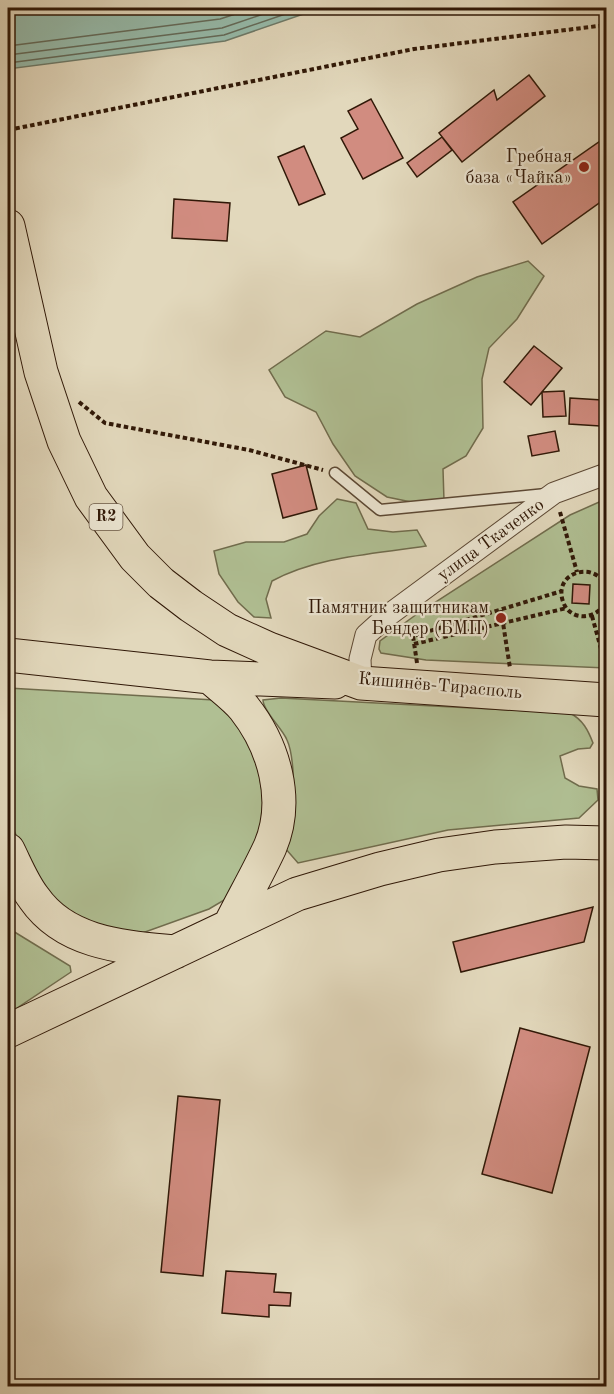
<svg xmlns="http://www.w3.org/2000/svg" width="614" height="1394" font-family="'Old Standard TT',serif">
	<rect width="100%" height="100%" fill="#e2d8bc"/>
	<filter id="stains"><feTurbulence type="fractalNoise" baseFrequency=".00333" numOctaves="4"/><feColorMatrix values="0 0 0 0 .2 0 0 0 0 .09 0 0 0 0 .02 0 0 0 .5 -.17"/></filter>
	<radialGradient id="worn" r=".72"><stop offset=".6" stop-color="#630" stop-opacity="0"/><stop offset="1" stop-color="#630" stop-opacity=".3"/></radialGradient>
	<path fill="#b0bf93" stroke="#706c4d" stroke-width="1.5" d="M528 261 544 276 517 319 489 348 482 379 483 428 466 456 443 469 444 501 416 503 387 497 355 476 333 444 316 412 285 397 269 370 326 331 360 337 417 304 477 277Z
		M337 499 356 503 368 529 393 532 417 530 426 546C375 554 318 556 272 581L266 599 271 618 254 617 238 602 219 574 214 551 246 542H284L307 534 319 516Z
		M606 499V668L426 660 381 653 379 649 380 641 417 614 570 515Z
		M8 688 214 700 254 738 267 826 226 899 209 909 134 936 57 910 8 820Z
		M281 698 570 713C583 720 588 730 593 743L590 748 578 749 560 756 565 778 579 786 597 789 598 800 579 818 448 830 298 863 285 848C287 840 291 832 292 825 295 806 295 757 287 740 282 728 263 711 263 700Z
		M8 928 70 966 71 972 8 1014Z"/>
	<path fill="#96bbab" stroke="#6d7a69" stroke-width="1.5" d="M8 8H321L225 41 8 69Z"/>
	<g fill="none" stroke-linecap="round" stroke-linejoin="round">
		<path stroke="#636a59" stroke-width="1.5" d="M8 46 220 19 254 8
			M8 55 222 28 281 8
			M8 63 224 35 303 8"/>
	</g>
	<path fill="#d18c80" stroke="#301807" stroke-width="1.5" d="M529 75 545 96 462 162 439 133 494 90 497 100Z
		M371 99 403 158 363 179 341 138 358 129 348 111Z
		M442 137 452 150 417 177 407 163Z
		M606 137V198L542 244 513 202Z
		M304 146 325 194 299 205 278 157Z
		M174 199 230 203 227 241 172 238Z
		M534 346 562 368 531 405 504 382Z
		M8 384H10L12 440H8Z
		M564 391 566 416 543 417 542 392Z
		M570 398 602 400 600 426 569 424Z
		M555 431 559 451 532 456 528 436Z
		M306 465 317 509 283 518 272 474Z
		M573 584 590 585 589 604 572 603Z
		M593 907 584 942 461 972 453 942Z
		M520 1028 590 1047 552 1193 482 1174Z
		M178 1096 220 1100 203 1276 161 1272Z
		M226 1271 276 1274 274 1292 291 1293 290 1306 269 1305V1317L222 1313Z"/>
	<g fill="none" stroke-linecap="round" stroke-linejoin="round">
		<defs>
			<path id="lane" d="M335 473 380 510 546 494"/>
			<path id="street" d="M361 683 360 659 366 635 386 617 554 493 606 474"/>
			<path id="primary" d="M8 226 41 372 64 441 91 497 135 557 161 583 191 606 227 630 269 649 361 683 606 700
				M8 655 210 677 335 682
				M210 677C221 687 235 697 244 708 274 746 290 800 270 847 258 873 243 899 230 925
				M8 850C16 866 23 884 34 898 66 944 124 947 175 952
				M8 1031 297 894 380 869 439 855 495 847 566 842 606 843"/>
		</defs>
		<use href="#lane" stroke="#5c4834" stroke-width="13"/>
		<use href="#street" stroke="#5c4834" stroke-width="23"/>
		<use href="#primary" stroke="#301807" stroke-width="35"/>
		<path stroke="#301807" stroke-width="4" stroke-dasharray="4.5 3" stroke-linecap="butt" d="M8 130 414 49 606 25
			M79 402 105 423 249 450 323 470
			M560 512 577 572
			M606 588C598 561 556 570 562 598 567 623 599 621 606 600
			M501 610 510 668
			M592 616 606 667
			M414 644 567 608
			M417 663 413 636 562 591"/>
		<use href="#lane" stroke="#ece6d3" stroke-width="10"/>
		<use href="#street" stroke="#ece6d3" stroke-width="21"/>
		<use href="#primary" stroke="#e2d8bc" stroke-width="33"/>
	</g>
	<g fill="#8f2418" stroke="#ece6d3" stroke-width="2">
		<circle cx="584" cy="167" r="6"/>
		<circle cx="501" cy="618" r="6"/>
	</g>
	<g text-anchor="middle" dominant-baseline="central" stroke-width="4.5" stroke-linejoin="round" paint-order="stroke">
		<rect fill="#ece6d3" stroke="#685644" stroke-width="1.5" x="89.5" y="504" width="33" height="26" rx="4.5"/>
		<g font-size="16" font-weight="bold" fill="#301807">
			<text x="106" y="517">R2</text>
		</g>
		<g font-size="18" fill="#301807" stroke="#ece6d3" text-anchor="end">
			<text x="572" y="157">Гребная<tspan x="572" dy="21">база «Чайка»</tspan></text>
			<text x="489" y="608">Памятник защитникам<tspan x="489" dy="21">Бендер (БМП)</tspan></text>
		</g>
		<g font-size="18" fill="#301807" stroke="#ece6d3">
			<text transform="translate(491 540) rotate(-36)">улица Ткаченко</text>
			<text transform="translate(440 686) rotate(5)">Кишинёв-Тирасполь</text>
		</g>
	</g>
	<rect width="614" height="1394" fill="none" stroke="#e2d8bc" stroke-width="30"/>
	<rect x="9" y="9" width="596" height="1376" fill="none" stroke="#301807" stroke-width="3"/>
	<rect x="15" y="15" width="584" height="1364" fill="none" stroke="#301807" stroke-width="1.5"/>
	<rect width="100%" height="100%" filter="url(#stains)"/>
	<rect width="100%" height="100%" fill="url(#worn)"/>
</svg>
